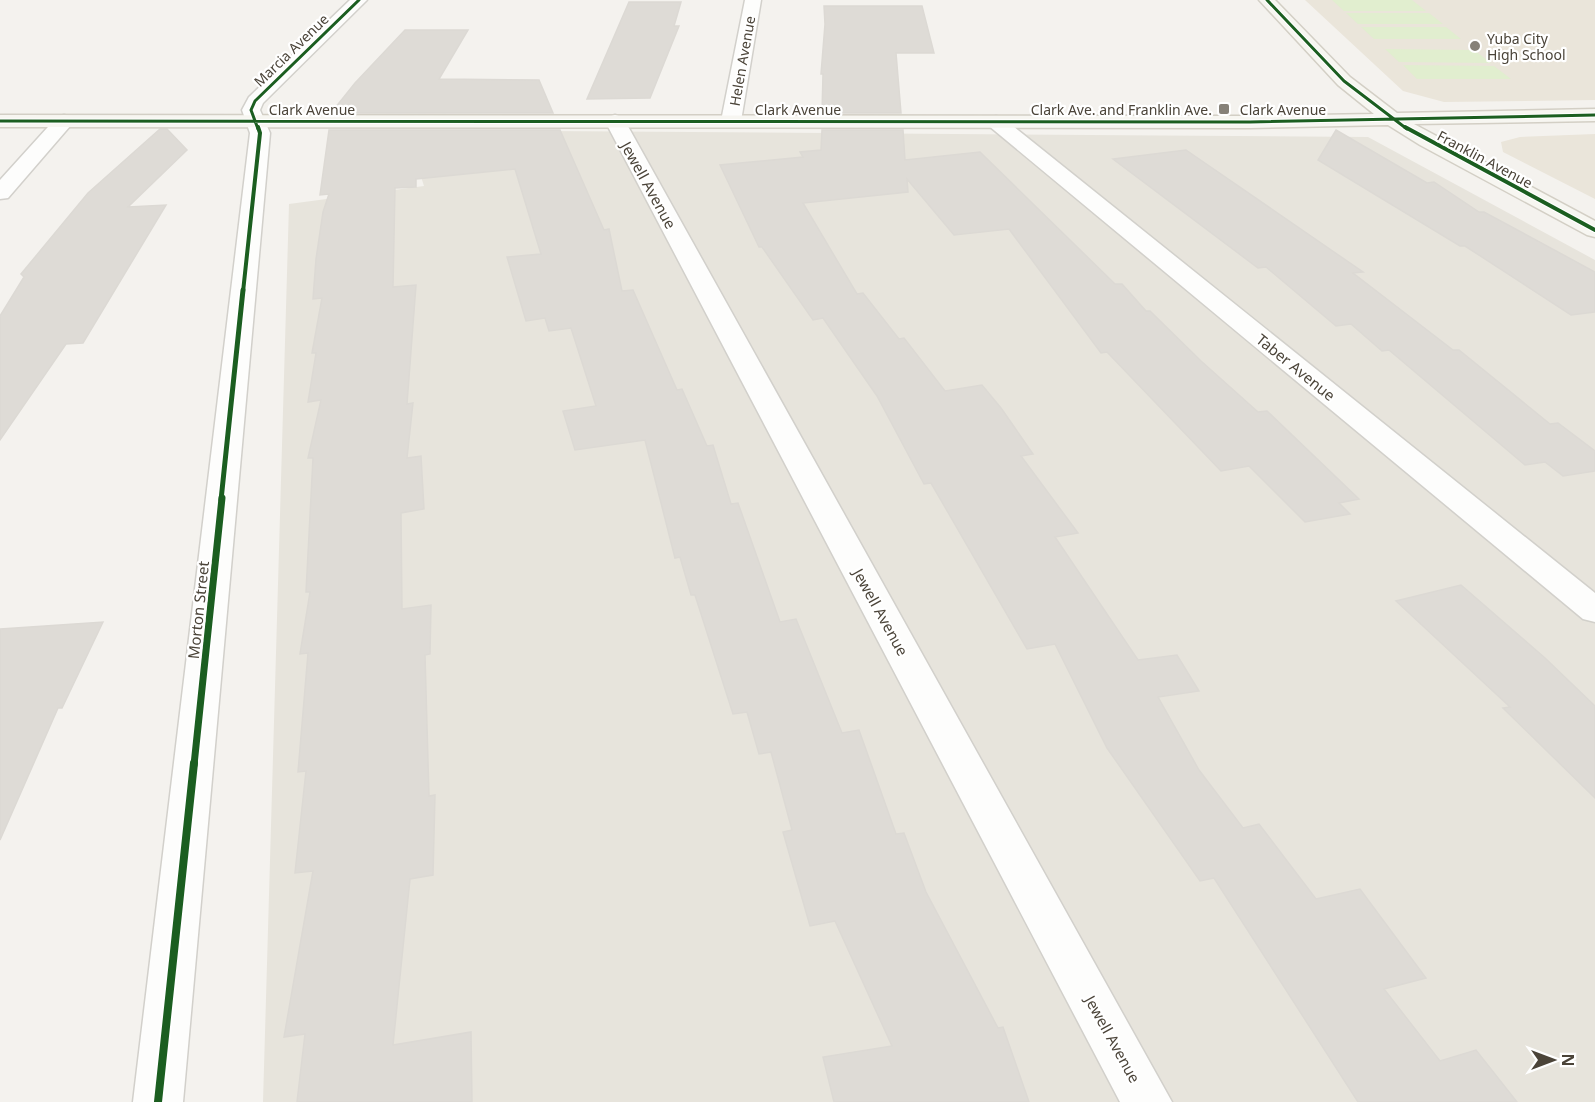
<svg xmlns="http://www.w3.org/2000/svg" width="1595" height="1102" font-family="'Noto Sans',sans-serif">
	<rect width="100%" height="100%" fill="#f4f2ee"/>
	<path fill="#e7e4dc" d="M406 130 1368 137 1595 260V1102H263L289 204 424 186Z"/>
	<path fill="#eae5da" d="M1305 0H1595V100L1444 102 1403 91Z
		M1595 134V199L1503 152 1501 142 1520 137Z"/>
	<path fill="#e1eecf" d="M1332 0H1412L1426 11H1344Z
		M1346 13H1429L1443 24H1358Z
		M1361 27H1446L1461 39H1374Z
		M1385 49 1474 50 1491 63 1399 62Z
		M1403 65 1494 66 1511 79H1417Z"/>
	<path fill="#dedbd6" stroke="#dcd9d4" stroke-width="1.5" d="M629 2H681L674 26H679L650 98 587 99Z
		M824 6H922L934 53H896L901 113H822L823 74H821L825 24Z
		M405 30H468L439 79 539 80 553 113H331L355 83Z
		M160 129H167L187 150 128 207 166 205 83 343 66 344 0 440V316L24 277 21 274 88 193Z
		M329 130H560L604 230 609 229 622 291 633 290 677 390 682 389 707 446 713 445 731 504 738 503 780 622 796 619 842 733 859 730 896 834 904 833 926 892 998 1028 1003 1027 1029 1102H834L823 1057 892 1046 835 921 810 926 783 832 792 830 771 752 759 754 747 712 733 714 695 595H691L680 557 675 558 645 440 575 450 563 411 596 406 571 328 549 331 545 318 526 321 507 257 541 254 515 169 416 179V187L395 188 393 287 416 285 407 404 413 403 407 458 421 456 424 509 401 513 402 609 431 605 430 654 425 655 429 796 435 795 433 875 410 879 393 1045 471 1032 472 1102H297L305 1034 284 1037 313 871 295 873 306 771 298 772 308 653 300 654 310 592H306L313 458H308L321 400 308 402 316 353H312L322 298 313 299 316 259 323 212 329 194 320 195Z
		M822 130H903L905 160 980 152 1115 284H1122L1146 311H1150L1201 361 1258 412 1267 411 1359 499 1339 503 1350 514 1305 522 1249 466 1221 471 1107 352 1101 353 1009 229 954 235 907 179 908 192 803 203 857 294 863 293 899 339 904 338 945 391 982 385 1001 408 1033 454 1021 456 1078 533 1055 537 1138 660 1177 655 1199 691 1158 697 1199 770 1243 828 1259 824 1316 899 1360 889 1426 978 1384 989 1440 1061 1476 1050 1517 1102H1358L1214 878 1200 881 1107 748 1055 644 1027 649 931 483 924 484 877 396 823 318 813 320 762 247H759L720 165 803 157 800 152 821 150Z
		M1336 130 1427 183 1434 182 1479 212H1484L1595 272V312L1571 315 1465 246H1460L1318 160Z
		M1186 150 1363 272 1353 273 1453 350H1459L1550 424 1558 423 1595 451V471L1563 476 1545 462 1525 465 1389 350 1382 351 1351 324 1336 326 1266 267 1258 268 1113 159Z
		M1461 585 1545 658 1595 706V798L1503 708 1510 707 1396 601Z
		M103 622 62 708H58L0 840V629Z"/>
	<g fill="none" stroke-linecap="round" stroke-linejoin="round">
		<defs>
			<path id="street" d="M350 0H367L263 103 260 110 270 133 183 1102H133L250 133 242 110 249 97Z
				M745 0H761L741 121 738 125H724L721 121Z
				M64 115 71 117 74 121 71 125 8 198 0 199V180L57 117Z
				M615 115 622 117 625 121 1172 1102H1120L605 121 608 117Z
				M996 116 1003 118 1595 593V622L1583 619 989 126 986 122 989 118Z"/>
			<path id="secondary" d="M1259 0H1275L1350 77 1397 113 1595 109V121L1414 124 1595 221V237L1587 235 1420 145 1388 125 1250 128 0 127V115L1250 116 1374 114 1338 85Z"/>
		</defs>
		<use href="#street" stroke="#d2d0cb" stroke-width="3"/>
		<use href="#secondary" stroke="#d3cfc5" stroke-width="3"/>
		<use href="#street" fill="#fdfdfc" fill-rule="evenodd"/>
		<use href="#secondary" fill="#f7f6f1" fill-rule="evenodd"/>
		<defs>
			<path id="cycleway-far4" d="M1267 0 1344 81 1407 129
				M0 121 1250 122 1595 115
				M258 129 251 110 255 101 359 0"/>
			<path id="cycleway-far3" d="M1405 127 1595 230
				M243 292 260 133 258 127"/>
			<path id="cycleway-far2" d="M221 500 243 290"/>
			<path id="cycleway-far1" d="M194 765 222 498"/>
			<path id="cycleway" d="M158 1102 194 763"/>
		</defs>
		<use href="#cycleway-far4" stroke="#fff" stroke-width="5"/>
		<use href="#cycleway-far3" stroke="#fff" stroke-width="6"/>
		<use href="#cycleway-far2" stroke="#fff" stroke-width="8"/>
		<use href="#cycleway-far1" stroke="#fff" stroke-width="10"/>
		<use href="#cycleway" stroke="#fff" stroke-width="12"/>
		<use href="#cycleway-far4" stroke="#1b5e20" stroke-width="3"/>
		<use href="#cycleway-far3" stroke="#1b5e20" stroke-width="4"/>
		<use href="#cycleway-far2" stroke="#1b5e20" stroke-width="5"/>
		<use href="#cycleway-far1" stroke="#1b5e20" stroke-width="7"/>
		<use href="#cycleway" stroke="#1b5e20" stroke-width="8"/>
	</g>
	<g fill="#868178" stroke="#fff" stroke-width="2">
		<circle cx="1475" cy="46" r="6"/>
		<rect x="1218" y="103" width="12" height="12" rx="3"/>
	</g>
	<g text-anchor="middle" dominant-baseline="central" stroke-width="4.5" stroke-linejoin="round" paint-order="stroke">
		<g font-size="14" fill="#4b4439" stroke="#fff" text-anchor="start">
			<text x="1487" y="38">Yuba City<tspan x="1487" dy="16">High School</tspan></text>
			<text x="1212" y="109" text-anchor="end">Clark Ave. and Franklin Ave.</text>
		</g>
		<g font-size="14" fill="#4b4439" stroke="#fff">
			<text transform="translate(291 50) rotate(-44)">Marcia Avenue</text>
			<text transform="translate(742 61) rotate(-80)">Helen Avenue</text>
			<text x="312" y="109">Clark Avenue</text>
			<text x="798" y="109">Clark Avenue</text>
			<text x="1283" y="109">Clark Avenue</text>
			<text transform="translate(1485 159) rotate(28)">Franklin Avenue</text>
		</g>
		<g font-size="15" fill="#4b4439" stroke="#fff">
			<text transform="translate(649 185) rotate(61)">Jewell Avenue</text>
			<text transform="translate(1296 367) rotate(39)">Taber Avenue</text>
			<text transform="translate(198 610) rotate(-84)">Morton Street</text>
			<text transform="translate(881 612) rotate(61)">Jewell Avenue</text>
			<text transform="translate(1113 1039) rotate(61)">Jewell Avenue</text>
		</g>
	</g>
	<g transform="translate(1553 1060) rotate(90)" stroke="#ffffff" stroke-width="4.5" paint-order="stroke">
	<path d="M0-4.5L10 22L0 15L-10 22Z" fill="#4b4439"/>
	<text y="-9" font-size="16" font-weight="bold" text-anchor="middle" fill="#4b4439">N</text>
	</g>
</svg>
